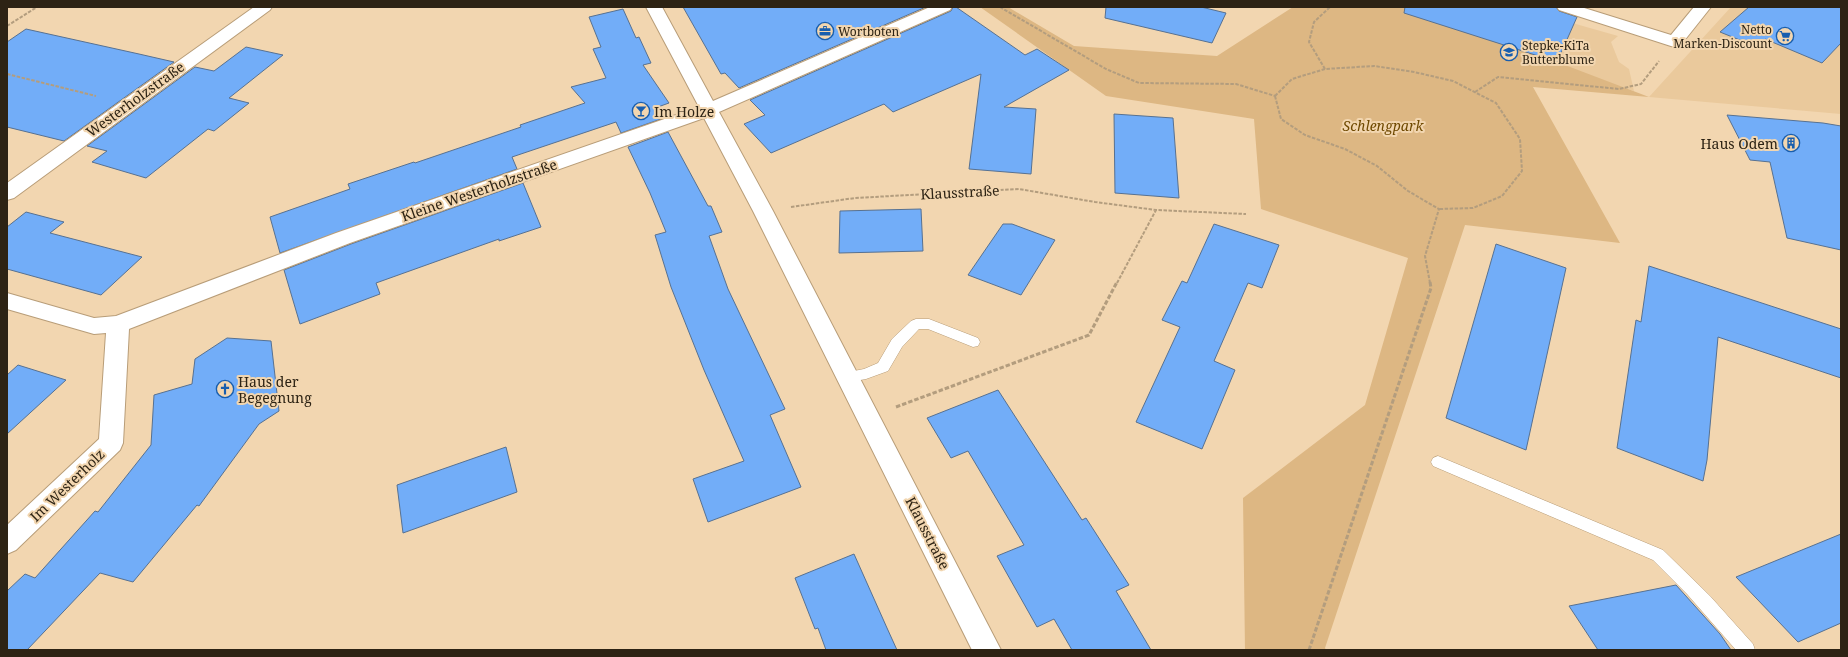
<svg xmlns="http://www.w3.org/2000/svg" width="1848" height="657" font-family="'Noto Serif',serif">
	<rect width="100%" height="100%" fill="#f2d6b0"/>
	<path fill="#eac99c" d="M1362 7H1516L1618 36 1611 42 1619 62 1629 69 1634 91Z
		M1731 7H1841V114L1649 97Z"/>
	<path fill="#ddb783" d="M980 7H1008L1074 46 1217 56 1293 7H1403L1557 62 1649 97 1533 87 1620 243 1465 225 1325 648 1326 650H1245L1243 498 1365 405 1408 258 1261 209 1254 119 1106 96Z"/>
	<path fill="#72adf8" stroke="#577191" d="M683 7H926L739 88 725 73 721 74Z
		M953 7H956L1025 55 1037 49 1069 70 1004 107 1036 109 1031 174 969 169 981 74 893 112 884 104 771 153 744 124 765 115 750 100 951 11Z
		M1106 7H1201L1226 13 1212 43 1105 18Z
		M1405 7H1556L1559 11 1577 17 1557 62 1404 13Z
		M1749 7H1841V43L1822 63 1765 39 1757 47 1720 32Z
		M623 9 636 38 639 37 651 63 643 65 669 103 655 108 661 119 621 133 616 122 512 157 517 169 280 253 270 217 350 189 348 184 414 162 415 163 521 127 520 125 585 103 571 87 606 78 593 49 601 47 589 17Z
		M26 29 139 54 174 62 64 141 7 127V42Z
		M246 47 283 55 229 98 249 103 214 131 208 129 146 178 92 162 107 151 87 146 195 67 214 71Z
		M1114 114 1173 118 1179 198 1115 193Z
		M1727 115 1823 123 1841 126V250L1787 238 1770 162 1750 160Z
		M668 132 708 206H711L722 232 709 236 728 289 785 409 770 415 801 487 708 522 693 479 744 461 704 370 671 287 655 235 666 232 650 193 628 147Z
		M523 183 541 227 499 241V239L376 283 380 294 300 324 284 270 351 244Z
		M921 209 923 251 839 253 840 211Z
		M26 212 64 222 50 233 142 257 101 295 7 269V227Z
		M1003 224H1012L1055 240 1021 295 968 275Z
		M1214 224 1279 245 1262 288 1248 283 1214 361 1235 370 1202 449 1136 422 1180 327 1162 320 1182 281 1187 283Z
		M1496 244 1566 268 1526 450 1446 418Z
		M1649 266 1841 329V378L1718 337 1707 460 1703 481 1617 448 1636 320 1641 322Z
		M227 338 271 341 279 411 259 424 199 506 197 505 133 582 100 573 27 650H7V591L25 574 35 578 95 511 98 512 151 445 154 395 192 384 195 359Z
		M18 365 66 380 7 434V375Z
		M998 390 1082 520 1086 518 1129 585 1116 591 1151 650H1072L1054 619 1037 627 997 556 1024 545 968 451 951 458 927 418Z
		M506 447 517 492 403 533 397 485Z
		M1841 534V623L1798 642 1736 577Z
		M854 554 887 628 897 650H826L818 628 815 629 795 578Z
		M1676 585 1720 634 1731 650H1598L1569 606Z"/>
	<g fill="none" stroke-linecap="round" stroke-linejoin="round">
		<defs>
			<path id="service" d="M916 319H929L978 338 980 342 978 346 973 347 928 329H919L902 347 888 371 866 379 849 382 844 381 842 377 844 373 864 369 878 363 892 339 911 321Z
				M1438 456 1663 550 1710 596 1753 644 1755 650H1736L1687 594 1653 560 1433 466 1431 462 1433 458Z"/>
			<path id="minor" d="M254 7H272L270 10 14 198 7 200V183Z
				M646 7H662L713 101 930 7H952L950 10 719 112 773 211 1001 650H972L753 211 704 118 350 243 129 329 123 443 120 450 16 550 7 554V525L99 439 106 333 94 334 7 309V293L94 318 116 316 336 233 699 107Z
				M1557 7H1581L1671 35 1694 7H1711L1680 46 1674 47 1559 10Z"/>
		</defs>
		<use href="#service" stroke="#b89d78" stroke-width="1"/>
		<use href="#minor" stroke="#b89d78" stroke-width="2"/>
		<path stroke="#b39d7e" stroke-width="2" stroke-dasharray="3.5 1.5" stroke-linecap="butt" d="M1000 7 1106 69 1139 83 1236 84 1275 96
			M7 26 37 7
			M1325 69 1309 42 1314 22 1330 7
			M7 74 96 96
			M1475 92 1498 77 1619 89 1641 84 1659 61
			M1275 96 1281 119 1305 135 1345 149 1377 166 1408 191 1439 209 1425 256 1430 283
			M1275 96 1292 79 1325 69 1374 66 1414 72 1453 81 1496 103 1520 139 1522 171 1502 196 1473 208 1439 209
			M791 207 855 198 1019 189 1095 202 1156 210 1246 214
			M1117 283 1156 210"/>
		<path stroke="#b39d7e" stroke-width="3" stroke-dasharray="4.5 2" stroke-linecap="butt" d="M896 407 1089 335 1117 282
			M1309 650 1431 288 1430 282"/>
		<use href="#service" fill="#fff" fill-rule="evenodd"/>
		<use href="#minor" fill="#fff" fill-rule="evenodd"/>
	</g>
	<defs>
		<symbol id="office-ring" viewBox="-11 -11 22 22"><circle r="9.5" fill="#f2d6b0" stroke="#185eae" stroke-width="1.5"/><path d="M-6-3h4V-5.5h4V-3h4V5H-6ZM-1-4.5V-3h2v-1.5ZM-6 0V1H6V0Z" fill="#185eae"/></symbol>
		<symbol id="supermarket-ring" viewBox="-11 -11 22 22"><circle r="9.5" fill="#f2d6b0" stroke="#185eae" stroke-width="1.5"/><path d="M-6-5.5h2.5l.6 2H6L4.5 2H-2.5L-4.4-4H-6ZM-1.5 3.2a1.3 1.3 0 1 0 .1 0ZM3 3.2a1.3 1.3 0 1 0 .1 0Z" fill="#185eae"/></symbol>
		<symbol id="school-ring" viewBox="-11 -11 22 22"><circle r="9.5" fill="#f2d6b0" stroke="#185eae" stroke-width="1.5"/><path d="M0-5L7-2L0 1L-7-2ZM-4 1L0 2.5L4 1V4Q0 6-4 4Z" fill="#185eae"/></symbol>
		<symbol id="bar-ring" viewBox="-11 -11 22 22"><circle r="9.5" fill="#f2d6b0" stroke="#185eae" stroke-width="1.5"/><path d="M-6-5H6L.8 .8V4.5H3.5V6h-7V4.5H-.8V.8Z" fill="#185eae"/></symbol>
		<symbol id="building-ring" viewBox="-11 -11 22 22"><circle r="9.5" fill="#f2d6b0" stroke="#185eae" stroke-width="1.5"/><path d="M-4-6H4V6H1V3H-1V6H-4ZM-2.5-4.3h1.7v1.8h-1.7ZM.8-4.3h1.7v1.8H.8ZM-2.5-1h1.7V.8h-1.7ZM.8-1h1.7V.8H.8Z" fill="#185eae"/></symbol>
		<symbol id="church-ring" viewBox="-11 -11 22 22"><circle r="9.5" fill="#f2d6b0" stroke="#185eae" stroke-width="1.5"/><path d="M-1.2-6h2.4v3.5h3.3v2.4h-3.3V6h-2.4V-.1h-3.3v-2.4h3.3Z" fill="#185eae"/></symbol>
	</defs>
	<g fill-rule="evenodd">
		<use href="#office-ring" x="815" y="21" width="20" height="20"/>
		<use href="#supermarket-ring" x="1775" y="26" width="20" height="20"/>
		<use href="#school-ring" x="1499" y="42" width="20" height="20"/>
		<use href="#bar-ring" x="631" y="101" width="20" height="20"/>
		<use href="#building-ring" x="1781" y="133" width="20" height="20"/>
		<use href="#church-ring" x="215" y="379" width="20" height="20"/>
	</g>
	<g text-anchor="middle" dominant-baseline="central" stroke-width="4" stroke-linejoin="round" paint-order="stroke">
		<g font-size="12" fill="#2d2314" stroke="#f2d6b0" text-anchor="start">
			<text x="1772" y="29" text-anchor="end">Netto<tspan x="1772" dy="14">Marken-Discount</tspan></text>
			<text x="838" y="31">Wortboten</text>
			<text x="1522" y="45">Stepke-KiTa<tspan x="1522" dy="14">Butterblume</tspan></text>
		</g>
		<g font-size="14" fill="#2d2314" stroke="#f2d6b0">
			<text transform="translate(135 99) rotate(-36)">Westerholzstraße</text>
			<text transform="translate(479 190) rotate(-19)">Kleine Westerholzstraße</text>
			<text transform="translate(960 192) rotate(-3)">Klausstraße</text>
			<text transform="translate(67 485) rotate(-44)">Im Westerholz</text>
			<text transform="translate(928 533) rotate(63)">Klausstraße</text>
		</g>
		<g font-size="14" fill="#2d2314" stroke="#f2d6b0" text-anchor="start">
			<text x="654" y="111">Im Holze</text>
			<text x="1778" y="143" text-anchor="end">Haus Odem</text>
			<text x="238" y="381">Haus der<tspan x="238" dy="16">Begegnung</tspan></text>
		</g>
		<g font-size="14" font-style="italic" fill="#6f4900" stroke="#f2d6b0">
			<text x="1383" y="125">Schlengpark</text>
		</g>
	</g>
	<rect width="1848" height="657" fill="none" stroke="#2d2314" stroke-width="16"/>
</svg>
